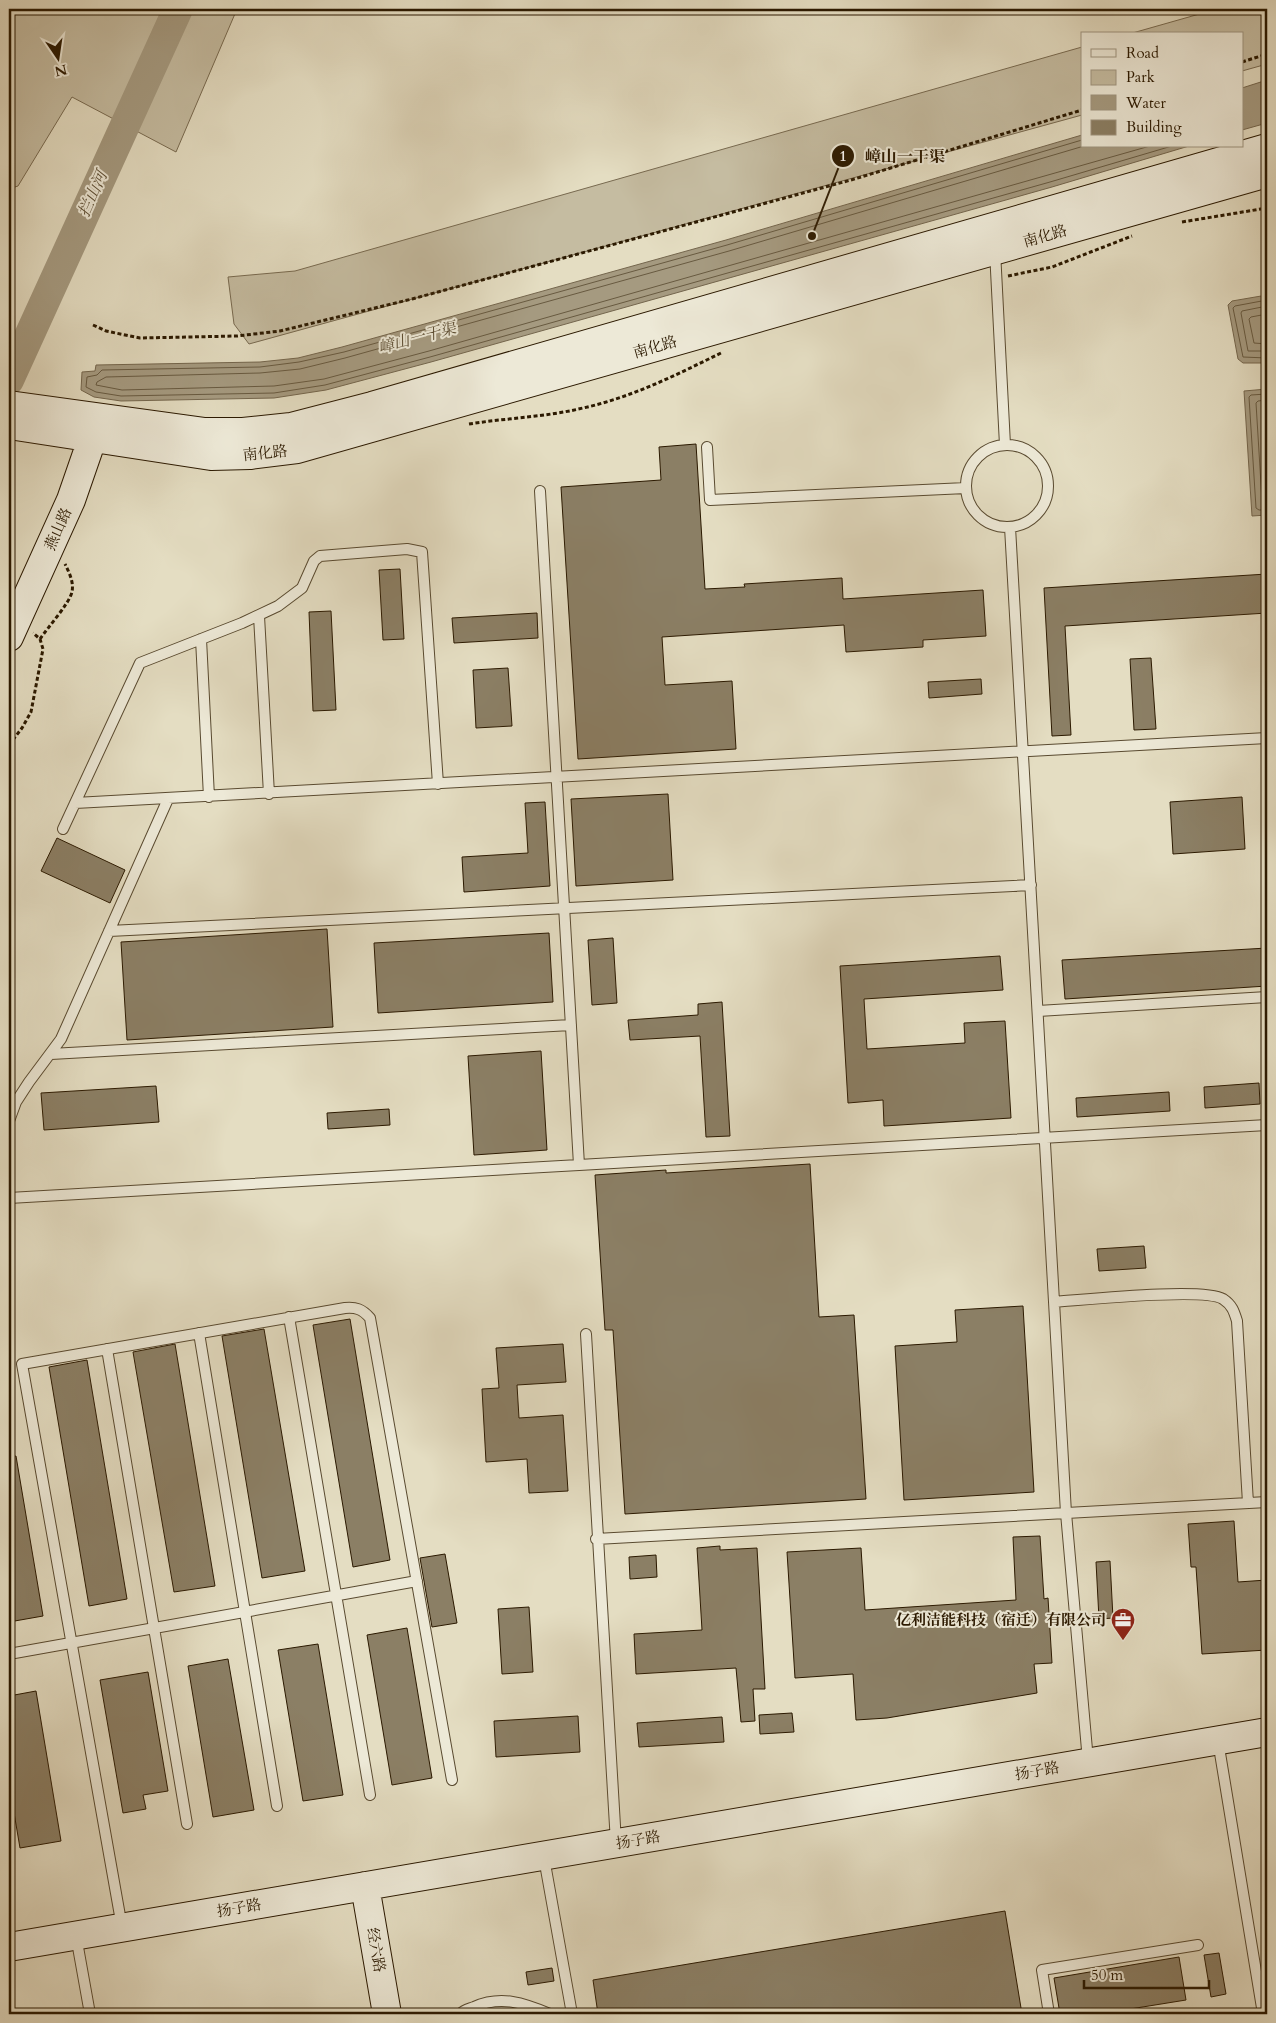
<svg xmlns="http://www.w3.org/2000/svg" width="1276" height="2023" font-family="Cardo,'Noto Serif SC',serif">
	<rect width="100%" height="100%" fill="#e4ddc2"/>
	<filter id="stains"><feTurbulence type="fractalNoise" baseFrequency=".004" numOctaves="4"/><feColorMatrix values="0 0 0 0 .2 0 0 0 0 .09 0 0 0 0 .02 0 0 0 .5 -.17"/></filter>
	<radialGradient id="worn" r=".72"><stop offset=".6" stop-color="#630" stop-opacity="0"/><stop offset="1" stop-color="#630" stop-opacity=".3"/></radialGradient>
	<path fill="#c5bca1" stroke="#786a50" d="M9 9H237L176 152 72 97 18 186 9 189Z
		M1217 9H1267V64L1242 71V34H1129Z
		M1082 47V115L249 344 234 324 228 277 295 271Z"/>
	<path fill="#a59a80" stroke="#74664d" d="M1267 80V123L1242 130V88Z
		M1082 135V146H1189L1052 187 431 362 326 390 274 398 121 401 94 397 81 390 82 372 95 371 96 365 260 362 298 358 342 347 726 240Z
		M1267 295V363H1243L1238 359 1228 305 1232 301Z
		M1267 389V515L1252 516 1244 391Z"/>
	<g fill="none" stroke-linecap="round" stroke-linejoin="round">
		<path stroke="#685a40" stroke-width="1" d="M1082 140 727 245 344 352 299 362 260 367 102 370 97 375 87 377 86 387 96 392 121 396 274 393 325 385 430 357 1050 182 1172 146
			M1084 146 729 251 345 358 300 369 260 373 106 377 97 382 96 385 122 390 274 386 324 379 429 351 1150 146
			M1267 300 1235 306 1233 308 1243 357 1267 358
			M1267 306 1242 311 1241 313 1248 351H1267
			M1267 314 1251 317 1249 319 1254 343 1267 344
			M1267 394 1251 395 1249 397 1256 508 1259 510H1267
			M1267 400 1258 401 1256 403 1262 501 1267 504
			M1267 408 1264 410 1267 464"/>
		<path stroke="#a59a80" stroke-width="30" d="M9 380 178 9"/>
	</g>
	<path fill="#8b7f65" stroke="#2b1900" d="M696 444 705 589 745 587 744 584 842 578 843 599 983 590 986 636 923 640V647L846 652 844 625 662 637 665 685 732 681 736 749 578 759 561 487 661 480 659 447Z
		M400 569 404 639 383 640 379 570Z
		M1267 574V613L1065 626 1071 735 1052 736 1044 588Z
		M331 611 336 710 313 711 309 612Z
		M537 613 538 638 454 643 452 618Z
		M1151 658 1156 729 1134 730 1130 659Z
		M508 668 512 726 476 728 473 670Z
		M981 679 982 694 929 698 928 682Z
		M668 794 673 880 576 886 571 799Z
		M1242 797 1245 849 1173 854 1170 802Z
		M545 802 550 886 464 892 462 857 528 853 525 803Z
		M57 838 125 870 110 903 41 871Z
		M327 929 333 1027 127 1040 121 942Z
		M549 933 553 1002 378 1013 374 943Z
		M613 938 617 1003 592 1005 588 940Z
		M1267 948V986L1065 999 1062 960Z
		M1000 956 1003 990 864 999 867 1049 965 1043 964 1023 1005 1021 1011 1118 884 1126 883 1100 848 1103 840 966Z
		M722 1002 730 1136 706 1137 700 1036 630 1040 628 1020 698 1015V1004Z
		M541 1051 547 1150 474 1155 468 1056Z
		M1259 1083 1260 1104 1205 1108 1204 1087Z
		M156 1086 159 1122 44 1130 41 1093Z
		M1169 1092 1170 1111 1077 1117 1076 1098Z
		M389 1109 390 1125 328 1129 327 1113Z
		M810 1164 819 1317 854 1315 866 1499 625 1514 613 1330H605L595 1175 666 1170V1173Z
		M1144 1246 1146 1268 1099 1271 1097 1249Z
		M1023 1306 1034 1492 904 1500 895 1346 957 1342 955 1310Z
		M350 1319 390 1560 353 1567 313 1325Z
		M264 1329 305 1571 262 1578 222 1336Z
		M175 1344 215 1586 174 1592 133 1352Z
		M563 1344 566 1382 517 1385 519 1418 563 1415 568 1491 529 1493 527 1459 486 1462 482 1389 499 1388 496 1348Z
		M87 1360 127 1599 89 1606 49 1367Z
		M16 1456 43 1616 9 1622V1457Z
		M1234 1521 1238 1582 1267 1580V1650L1202 1654 1196 1567H1191L1188 1524Z
		M1040 1536 1044 1599 1048 1598 1052 1663 1034 1664 1037 1693 887 1718 856 1720 853 1674 795 1678 787 1552 861 1548 865 1610 1016 1600 1013 1537Z
		M720 1546V1550L757 1548 765 1689H753L755 1721 741 1722 736 1668 636 1674 634 1634 702 1630 697 1548Z
		M445 1554 457 1623 432 1627 420 1558Z
		M656 1555 657 1577 630 1579 629 1557Z
		M1110 1561 1113 1618 1099 1619 1096 1562Z
		M529 1607 533 1672 502 1674 498 1609Z
		M407 1628 432 1778 392 1785 367 1635Z
		M318 1644 343 1795 303 1801 278 1650Z
		M228 1659 254 1810 213 1817 188 1666Z
		M148 1672 168 1791 143 1795 146 1809 123 1813 100 1680Z
		M36 1691 61 1841 20 1848 9 1783V1696Z
		M792 1713 794 1732 760 1734 759 1715Z
		M578 1716 580 1752 496 1757 494 1721Z
		M722 1717 724 1742 639 1747 637 1723Z
		M1005 1911 1022 2014H598L593 1980Z
		M1219 1953 1226 1994 1211 1997 1204 1955Z
		M1179 1957 1186 2000 1099 2014H1060L1054 1978Z
		M552 1968 554 1981 528 1985 526 1972Z"/>
	<g fill="none" stroke-linecap="round" stroke-linejoin="round">
		<defs>
			<path id="lane" d="M995 251 1005 445
				M966 486a41 41 0 1 1 82 0a41 41 0 1 1-82 0Z
				M707 447 710 500 966 488
				M1010 527 1066 1513 1088 1761
				M259 616 269 794
				M201 639 209 797
				M75 803 1267 738
				M63 829 140 663 242 623 278 606 302 588 314 561 320 556 407 549 422 552 438 784
				M109 931 1031 885
				M1038 1011 1267 997
				M51 1054 571 1025
				M9 1121 16 1102 29 1082 61 1039 168 799
				M579 1165 1267 1125
				M9 1198 579 1165 540 491
				M1054 1302C1083 1300 1203 1287 1223 1299 1232 1305 1234 1311 1237 1321L1248 1503
				M289 1317 370 1795
				M199 1333 277 1806
				M586 1334 616 1843
				M107 1349 187 1824
				M596 1539 1267 1502
				M9 1654 417 1581
				M1218 1741 1263 2014
				M544 1858 572 2014
				M122 1927 22 1364 345 1308C356 1307 362 1309 370 1318L452 1780
				M76 1936 90 2014
				M460 2014C464 2010 469 2009 474 2007 501 1995 524 2003 550 2014
				M1049 2014 1042 1970 1198 1945"/>
			<path id="secondary" d="M9 405 205 432H243L291 427 372 406 1267 148
				M9 425 211 456 250 455 297 449 1267 173
				M9 637 71 500 98 422
				M365 1886 387 2014
				M9 1947 1267 1732"/>
		</defs>
		<use href="#lane" stroke="#594a30" stroke-width="12"/>
		<use href="#secondary" stroke="#2b1900" stroke-width="30"/>
		<path stroke="#2b1900" stroke-width="3" stroke-dasharray="4 2.5" stroke-linecap="butt" d="M1242 62 1267 54
			M1182 222 1267 208
			M1008 276 1052 267 1132 236
			M93 325 106 331 140 338 237 336 280 331 412 299 851 180 1082 110
			M469 424C507 418 546 417 583 408 633 397 678 374 723 352
			M40 639C48 627 69 604 72 592 74 582 69 572 65 564
			M9 745 22 728 31 712 43 649 40 639 33 633"/>
		<use href="#lane" stroke="#ede9d7" stroke-width="10"/>
		<use href="#secondary" stroke="#ede9d7" stroke-width="28"/>
	</g>
	<defs>
		<symbol id="office-pin" viewBox="-11 -11 22 30"><path d="M0 17L-7.5 6A9.5 9.5 0 1 1 7.5 6Z" fill="#8f2418" stroke="#ede9d7"/><path d="M-6-3h4V-5.5h4V-3h4V5H-6ZM-1-4.5V-3h2v-1.5ZM-6 0V1H6V0Z" fill="#fff"/></symbol>
	</defs>
	<g fill-rule="evenodd">
		<use href="#office-pin" x="1109" y="1606" width="28" height="38"/>
	</g>
	<g text-anchor="middle" dominant-baseline="central" stroke-width="4" stroke-linejoin="round" paint-order="stroke">
		<g font-size="15" fill="#2b1900" stroke="#ede9d7">
			<text transform="translate(1045 236) rotate(-16)">南化路</text>
			<text transform="translate(655 347) rotate(-16)">南化路</text>
			<text transform="translate(265 453) rotate(-6)">南化路</text>
			<text transform="translate(58 529) rotate(-66)">燕山路</text>
			<text transform="translate(1037 1771) rotate(-10)">扬子路</text>
			<text transform="translate(638 1840) rotate(-10)">扬子路</text>
			<text transform="translate(239 1908) rotate(-10)">扬子路</text>
			<text transform="translate(376 1950) rotate(80)">经六路</text>
		</g>
		<g font-size="15" font-weight="bold" fill="#2b1900" stroke="#ede9d7" text-anchor="end">
			<text x="1106" y="1620">亿利洁能科技（宿迁）有限公司</text>
		</g>
		<g font-size="16" font-style="italic" fill="#5c4d33" stroke="#ede9d7">
			<text transform="translate(93 194) rotate(-66)">拦山河</text>
			<text transform="translate(417 338) rotate(-15)">嶂山一干渠</text>
		</g>
	</g>
	<path fill="none" stroke="#2b1900" stroke-width="2" d="M812 236L843 156"/>
	<g fill="#2b1900" stroke="#ede9d7" stroke-width="2">
		<circle cx="812" cy="236" r="5"/>
		<circle cx="843" cy="156" r="12"/>
	</g>
	<g font-size="15" text-anchor="middle" font-weight="bold" fill="#fff">
		<text x="843" y="161">1</text>
	</g>
	<g font-size="16" text-anchor="middle" font-weight="bold" fill="#2b1900" stroke="#ede9d7" stroke-width="4" stroke-linejoin="round" paint-order="stroke">
		<text x="905" y="162">嶂山一干渠</text>
	</g>
	<rect width="1276" height="2023" fill="none" stroke="#e4ddc2" stroke-width="30"/>
	<rect x="10" y="10" width="1256" height="2003" fill="none" stroke="#2b1900" stroke-width="2.5"/>
	<rect x="15" y="15" width="1246" height="1993" fill="none" stroke="#2b1900"/>
	<rect x="1081" y="32" width="162" height="115" fill="#ede9d7" stroke="#9f9681"/>
	<rect x="1091" y="49" width="25" height="8" fill="#ede9d7" stroke="#9f9681"/>
	<text x="1126" y="58" font-size="15" fill="#2b1900">Road</text>
	<rect x="1091" y="70" width="25" height="15" fill="#c5bca1" stroke="#9f9681"/>
	<text x="1126" y="82" font-size="15" fill="#2b1900">Park</text>
	<rect x="1091" y="95" width="25" height="15" fill="#a59a80" stroke="#9f9681"/>
	<text x="1126" y="108" font-size="15" fill="#2b1900">Water</text>
	<rect x="1091" y="120" width="25" height="15" fill="#8b7f65" stroke="#9f9681"/>
	<text x="1126" y="132" font-size="15" fill="#2b1900">Building</text>
	<g transform="translate(58 58) rotate(167)" stroke="#ede9d7" stroke-width="4" paint-order="stroke">
	<path d="M0-4L9 19L0 12L-9 19Z" fill="#2b1900"/>
	<text y="-8" font-size="14" font-weight="bold" text-anchor="middle" fill="#2b1900">N</text>
	</g>
	<path d="M1084 1980v8h125v-8" fill="none" stroke="#2b1900" stroke-width="2.5"/>
	<text x="1091" y="1980" font-size="15" fill="#2b1900" stroke="#ede9d7" stroke-width="4" paint-order="stroke">50 m</text>
	<rect width="100%" height="100%" filter="url(#stains)"/>
	<rect width="100%" height="100%" fill="url(#worn)"/>
</svg>
